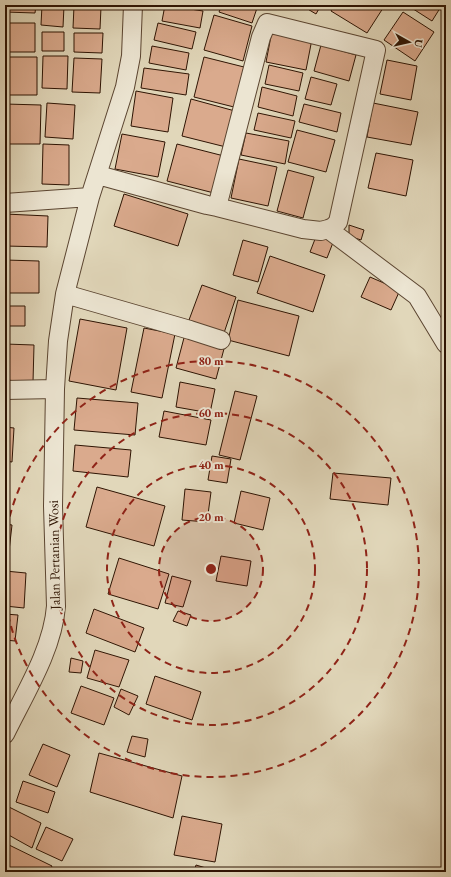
<svg xmlns="http://www.w3.org/2000/svg" width="451" height="877" font-family="'EB Garamond',serif">
	<rect width="100%" height="100%" fill="#e1d7ba"/>
	<filter id="stains"><feTurbulence type="fractalNoise" baseFrequency=".005" numOctaves="4"/><feColorMatrix values="0 0 0 0 .2 0 0 0 0 .09 0 0 0 0 .02 0 0 0 .5 -.17"/></filter>
	<radialGradient id="worn" r=".72"><stop offset=".6" stop-color="#630" stop-opacity="0"/><stop offset="1" stop-color="#630" stop-opacity=".3"/></radialGradient>
	<path fill="#daaa8d" stroke="#2e1403" d="M5 5H36L35 13 5 12Z
		M42 5 64 6 63 27 41 25Z
		M165 5 203 11 200 28 162 21Z
		M222 5H258L252 23 219 12Z
		M301 5H321L316 14Z
		M334 5H385L367 33 331 11Z
		M407 5H442L432 21Z
		M74 6 101 7 100 29 73 28Z
		M403 12 434 32 415 61 384 40Z
		M214 15 252 26 243 61 204 50Z
		M5 23H35V52H5Z
		M158 23 196 32 192 49 154 40Z
		M272 31 312 39 306 70 266 62Z
		M42 32H64V51H42Z
		M74 33H103L102 53 74 52Z
		M321 45 356 55 349 81 314 71Z
		M152 46 189 53 186 70 149 63Z
		M43 56H68L67 89 42 88Z
		M5 57H37V95H5Z
		M204 57 244 67 234 107 194 97Z
		M74 58 102 59 100 93 72 92Z
		M387 60 417 66 411 100 380 94Z
		M269 65 303 73 299 91 265 84Z
		M144 68 189 74 186 95 141 88Z
		M311 77 337 84 331 105 305 99Z
		M262 87 297 96 293 116 258 107Z
		M136 91 173 98 168 132 131 126Z
		M191 99 235 111 226 147 182 136Z
		M47 103 75 105 73 139 45 137Z
		M373 103 418 112 411 145 367 137Z
		M5 104 41 105 40 144H5Z
		M304 104 341 113 337 132 299 122Z
		M258 113 295 121 291 138 254 130Z
		M297 130 335 140 326 172 288 162Z
		M246 133 289 141 285 164 241 155Z
		M122 134 165 142 158 177 115 169Z
		M43 144 69 145V185L42 184Z
		M177 144 224 156 214 193 167 181Z
		M376 153 413 160 406 196 368 188Z
		M239 159 277 167 268 206 231 198Z
		M288 170 314 177 303 218 277 211Z
		M124 194 188 214 178 246 114 226Z
		M5 214 48 216 47 247 5 246Z
		M349 225 364 230 361 240 349 236Z
		M317 234 334 240 327 258 310 252Z
		M243 240 268 247 258 282 233 275Z
		M270 256 325 275 313 312 257 293Z
		M5 260 39 261V293H5Z
		M370 277 400 290 391 310 361 297Z
		M202 285 236 297 224 333 189 320Z
		M238 300 299 316 289 356 228 340Z
		M5 306H25V326H5Z
		M80 319 127 328 116 390 69 381Z
		M144 328 175 334 162 398 131 392Z
		M185 334 225 345 216 379 176 368Z
		M5 344 34 345 33 382 5 380Z
		M180 382 215 389 210 413 176 407Z
		M235 391 257 396 240 460 219 455Z
		M77 398 138 403 135 435 74 430Z
		M164 411 211 420 206 445 159 437Z
		M5 427 14 428 12 462 5 461Z
		M75 445 131 450 128 477 73 471Z
		M212 456 231 459 227 483 208 480Z
		M333 473 391 478 388 505 330 499Z
		M97 487 165 506 154 546 86 527Z
		M185 489 211 492 207 522 182 520Z
		M241 491 270 498 263 530 234 523Z
		M5 524 12 525 9 551 5 550Z
		M221 556 251 561 247 586 216 581Z
		M119 558 169 574 158 609 108 594Z
		M5 571 26 573 24 608 5 606Z
		M172 576 191 581 183 607 165 603Z
		M94 609 144 628 135 652 86 633Z
		M178 611 191 615 187 626 173 621Z
		M5 614 18 615 15 641 5 640Z
		M95 650 129 660 119 687 87 678Z
		M71 658 83 661 81 673 69 672Z
		M155 676 201 692 192 720 146 704Z
		M81 686 114 698 104 725 71 713Z
		M121 689 138 696 129 715 114 707Z
		M132 736 148 739 145 757 127 752Z
		M43 744 70 755 57 787 29 775Z
		M99 753 182 776 173 818 90 792Z
		M23 781 55 792 48 813 16 802Z
		M5 805 41 823 32 848 5 833Z
		M182 816 222 824 215 862 174 855Z
		M46 827 73 839 62 861 36 849Z
		M5 843 52 866 49 872H5Z
		M196 865 219 872H194Z"/>
	<g fill="none" stroke-linecap="round" stroke-linejoin="round">
		<defs>
			<path id="minor" d="M98 175 207 205 217 207 303 229 321 231 328 229 333 227 338 222 376 50 267 23 261 37 217 207
				M5 203 90 197
				M328 229 417 296 446 344
				M65 294 190 330 221 340
				M5 390 55 389
				M5 734C24 695 53 649 56 606L53 506 55 389 58 341 65 294 90 197 125 87 131 56 133 5"/>
		</defs>
		<use href="#minor" stroke="#5b4531" stroke-width="20"/>
		<use href="#minor" stroke="#ece5d2" stroke-width="18"/>
	</g>
	<circle cx="211" cy="569" r="52" fill="#8f2418" fill-opacity=".12"/>
	<g fill="none" stroke="#8f2418" stroke-width="2" stroke-dasharray="7 5">
		<circle cx="211" cy="569" r="52"/>
		<circle cx="211" cy="569" r="104"/>
		<circle cx="211" cy="569" r="156"/>
		<path d="M5 540A208 208 0 1 1 5 598"/>
	</g>
	<g text-anchor="middle" dominant-baseline="central" stroke-width="4" stroke-linejoin="round" paint-order="stroke">
		<g font-size="14" fill="#2e1403" stroke="#ece5d2">
			<text transform="translate(54 555) rotate(-91)">Jalan Pertanian Wosi</text>
		</g>
	</g>
	<circle cx="211" cy="569" r="6" fill="#8f2418" stroke="#ece5d2" stroke-width="2"/>
	<g font-size="12" text-anchor="middle" font-weight="bold" fill="#8f2418" stroke="#ece5d2" stroke-width="4" stroke-linejoin="round" paint-order="stroke">
		<text x="211" y="365">80 m</text>
		<text x="211" y="417">60 m</text>
		<text x="211" y="469">40 m</text>
		<text x="211" y="521">20 m</text>
	</g>
	<rect width="451" height="877" fill="none" stroke="#e1d7ba" stroke-width="20"/>
	<rect x="6" y="6" width="439" height="865" fill="none" stroke="#2e1403" stroke-width="2"/>
	<rect x="10" y="10" width="431" height="857" fill="none" stroke="#2e1403"/>
	<g transform="translate(409 42) rotate(98)" stroke="#ece5d2" stroke-width="3" paint-order="stroke">
	<path d="M0-3L7 15L0 10L-7 15Z" fill="#2e1403"/>
	<text y="-6" font-size="11" font-weight="bold" text-anchor="middle" fill="#2e1403">U</text>
	</g>
	<rect width="100%" height="100%" filter="url(#stains)"/>
	<rect width="100%" height="100%" fill="url(#worn)"/>
</svg>
